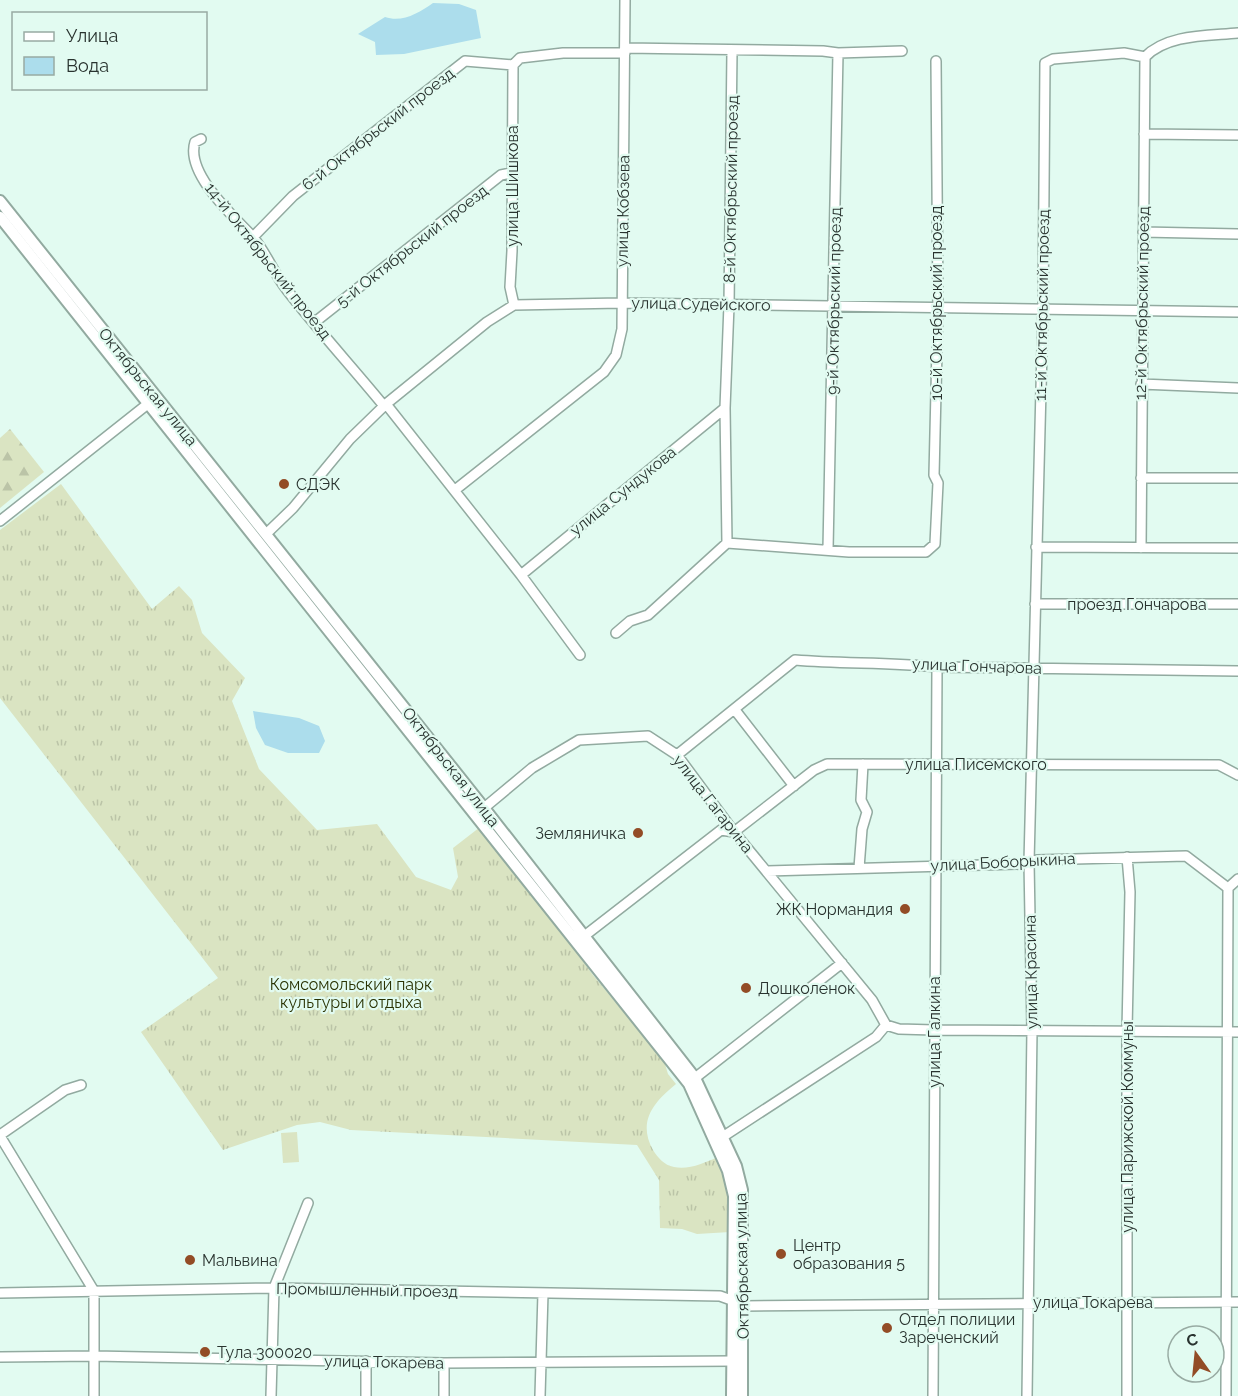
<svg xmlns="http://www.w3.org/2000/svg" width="1238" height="1396" font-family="Raleway,sans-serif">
	<defs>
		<pattern id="grass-tufts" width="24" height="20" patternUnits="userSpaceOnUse" patternTransform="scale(1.5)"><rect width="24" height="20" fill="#dae4c2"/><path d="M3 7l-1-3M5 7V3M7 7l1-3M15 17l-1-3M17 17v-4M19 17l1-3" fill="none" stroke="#bbc4a7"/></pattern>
		<pattern id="forest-firs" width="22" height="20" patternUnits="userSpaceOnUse" patternTransform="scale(1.5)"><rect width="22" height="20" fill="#dae4c2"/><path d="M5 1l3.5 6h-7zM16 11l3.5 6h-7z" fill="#bbc4a7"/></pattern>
	</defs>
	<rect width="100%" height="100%" fill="#e2fbf1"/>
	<path fill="url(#grass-tufts)" d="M61 484 152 609 179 586 192 600 202 633 245 678 232 701 259 769 317 830 377 824 416 877 451 890 458 877 453 848 484 824 593 975 664 1061 668 1074 676 1084C654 1102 637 1121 653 1150 658 1158 664 1165 674 1167 689 1170 704 1163 718 1157L729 1187 730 1232 697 1234 682 1229 660 1228 659 1180 637 1145 351 1130 320 1122 297 1125 223 1150 141 1032 218 978 0 698V530Z"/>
	<path fill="url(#forest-firs)" d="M10 429 44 472 0 508V438Z"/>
	<path fill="#dae4c2" d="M297 1132 299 1162 283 1163 281 1133Z"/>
	<path fill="#acddec" d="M433 3 459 4 476 10 481 38 404 54 376 55 375 42 358 34 385 17C402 23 419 13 433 3Z
		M253 711 299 718 319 726 325 741 319 753H288L265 745 256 728Z"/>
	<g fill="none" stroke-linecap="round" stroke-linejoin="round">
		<defs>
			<path id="minor" d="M625 48 823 51 838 53 902 51
				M513 65 512 251 510 287 514 305
				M1144 134 1238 135
				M201 139 195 142C185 173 233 216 252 236 266 252 274 274 287 290 318 330 352 367 384 406
				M1143 232 1238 234
				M253 237 293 196 465 61 513 65 520 58 563 53H625
				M315 322 501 175 511 173
				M1141 384 1238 388
				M386 404 521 575 580 655
				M1141 478H1238
				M455 490 604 372 616 355 622 329 625 0
				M0 521 149 403
				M266 534 293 508 350 439 386 404 487 322 514 305 621 303 1238 312
				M727 543 725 408 729 305 732 51
				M1036 547 1238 548
				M1141 548 1145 57
				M828 549 838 53
				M521 575 725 408
				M1035 604H1238
				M616 633 630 621 648 615 727 543 849 552H926L935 544 938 483 934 475 938 307 936 61
				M735 710 794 786
				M677 755 795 660C843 664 890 662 937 667L1238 671
				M484 808 532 768 579 740 648 736 677 755 734 832 872 1000 886 1025
				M859 868 862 829 867 812 861 800 863 764
				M767 871 1021 864 1037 860 1186 856 1228 888
				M583 937 721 830 734 832 814 770 827 764 1219 765 1238 775
				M695 1078 842 963
				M0 1135 65 1090 81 1085
				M0 1136 94 1291V1396
				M724 1136 876 1037 886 1025 899 1029 934 1030 1238 1032
				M0 1293 274 1288 720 1296 734 1301
				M743 1306 1238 1302
				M0 1357 94 1356 444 1363 733 1361
				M444 1363V1396
				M271 1396 274 1288 308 1203
				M366 1396V1361
				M540 1396 543 1293
				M933 1396 937 667
				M1027 1396 1032 1030 1029 862 1043 310 1045 63 1053 59 1124 53 1145 57C1167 34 1208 36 1238 33
				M1127 1396V1030L1130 892 1127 857
				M1226 1396 1228 888 1238 879"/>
			<path id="major" d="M0 201 484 808 695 1078 736 1166 742 1190V1396
				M0 217 689 1084 728 1171 734 1196 732 1396"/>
		</defs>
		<use href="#minor" stroke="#92aaa0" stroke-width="12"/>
		<use href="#major" stroke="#92aaa0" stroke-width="14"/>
		<use href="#minor" stroke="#fff" stroke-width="9"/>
		<use href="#major" stroke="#fff" stroke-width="10"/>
	</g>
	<g fill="#934c26" stroke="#e2fbf1" stroke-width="2">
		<circle cx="284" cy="484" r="6"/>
		<circle cx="638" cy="833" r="6"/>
		<circle cx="905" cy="909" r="6"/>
		<circle cx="746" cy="988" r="6"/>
		<circle cx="781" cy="1254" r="6"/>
		<circle cx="190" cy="1260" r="6"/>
		<circle cx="887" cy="1328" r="6"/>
		<circle cx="205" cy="1352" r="6"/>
	</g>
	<g text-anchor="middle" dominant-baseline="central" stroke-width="4.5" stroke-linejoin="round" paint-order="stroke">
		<g font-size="16" fill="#29332f" stroke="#e2fbf1">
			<text transform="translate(378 129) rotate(-38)">6-й Октябрьский проезд</text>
			<text transform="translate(512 186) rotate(-90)">улица Шишкова</text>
			<text transform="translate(731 189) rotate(-89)">8-й Октябрьский проезд</text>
			<text transform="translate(623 211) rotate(-89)">улица Кобзева</text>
			<text transform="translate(412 246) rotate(-38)">5-й Октябрьский проезд</text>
			<text transform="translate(268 261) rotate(52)">14-й Октябрьский проезд</text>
			<text transform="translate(834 301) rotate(-89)">9-й Октябрьский проезд</text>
			<text transform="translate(936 303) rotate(-90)">10-й Октябрьский проезд</text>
			<text transform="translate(1142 303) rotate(-89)">12-й Октябрьский проезд</text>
			<text transform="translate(701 304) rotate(1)">улица Судейского</text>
			<text transform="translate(1042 305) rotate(-89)">11-й Октябрьский проезд</text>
			<text transform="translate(148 387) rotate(51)">Октябрьская улица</text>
			<text transform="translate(623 491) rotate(-39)">улица Сундукова</text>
			<text x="1137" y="604">проезд Гончарова</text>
			<text transform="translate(977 666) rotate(2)">улица Гончарова</text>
			<text x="976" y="764">улица Писемского</text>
			<text transform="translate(451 767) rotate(52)">Октябрьская улица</text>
			<text transform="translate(713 804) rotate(52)">улица Гагарина</text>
			<text transform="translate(1003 862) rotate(-3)">улица Боборыкина</text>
			<text transform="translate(1031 972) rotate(-91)">улица Красина</text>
			<text transform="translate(934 1032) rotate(-90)">улица Галкина</text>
			<text transform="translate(1127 1127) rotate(-90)">улица Парижской Коммуны</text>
			<text transform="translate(742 1266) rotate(-91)">Октябрьская улица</text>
			<text transform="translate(367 1290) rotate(1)">Промышленный проезд</text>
			<text x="1093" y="1302">улица Токарева</text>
			<text transform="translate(384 1362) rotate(1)">улица Токарева</text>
		</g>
		<g font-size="16" fill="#29332f" stroke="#e2fbf1" text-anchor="start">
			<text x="296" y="484">СДЭК</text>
			<text x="626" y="833" text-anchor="end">Земляничка</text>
			<text x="893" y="909" text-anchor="end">ЖК Нормандия</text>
			<text x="758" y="988">Дошколенок</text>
			<text x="793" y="1245">Центр<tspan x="793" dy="18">образования 5</tspan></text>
			<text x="202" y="1260">Мальвина</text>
			<text x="899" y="1319">Отдел полиции<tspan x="899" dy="18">Зареченский</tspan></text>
			<text x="217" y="1352">Тула 300020</text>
		</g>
		<g font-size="16" fill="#2a3303" stroke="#e2fbf1">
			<text x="351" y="984">Комсомольский парк<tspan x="351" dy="18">культуры и отдыха</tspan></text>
		</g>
	</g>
	<rect x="12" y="12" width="195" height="78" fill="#e2fbf1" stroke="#98aba3" stroke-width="1.5"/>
	<rect x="24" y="32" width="30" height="9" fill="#ffffff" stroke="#98aba3" stroke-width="1.5"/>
	<text x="66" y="42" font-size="18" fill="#29332f">Улица</text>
	<rect x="24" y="57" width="30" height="18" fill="#acddec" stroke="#98aba3" stroke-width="1.5"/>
	<text x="66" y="72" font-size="18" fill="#29332f">Вода</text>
	<g transform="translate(1196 1354) rotate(345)"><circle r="28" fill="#e2fbf1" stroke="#98aba3" stroke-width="1.5"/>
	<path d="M0-4.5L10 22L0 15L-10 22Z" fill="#934c26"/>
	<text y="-9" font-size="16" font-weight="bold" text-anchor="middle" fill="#29332f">С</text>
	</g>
</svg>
